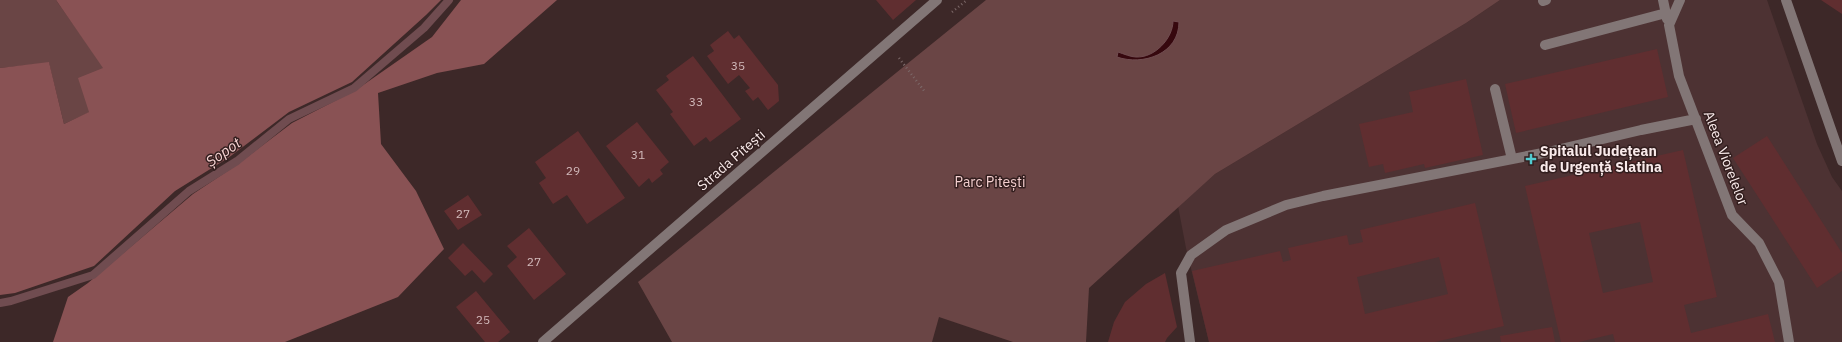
<svg xmlns="http://www.w3.org/2000/svg" width="1842" height="342" font-family="'IBM Plex Sans',sans-serif">
	<rect width="100%" height="100%" fill="#3d2828"/>
	<path fill="#4d3233" d="M1500 0H1767L1817 144 1832 177 1842 191V342H1209L1186 248 1178 206 1215 174 1466 23Z"/>
	<path fill="#6a4545" d="M0 0H56L104 68 90 112 64 124 49 63 0 68Z
		M986 0H1500L1466 23 1215 174 1089 288 1086 342H1013L939 317 932 342H672L638 282Z"/>
	<path fill="#895254" d="M56 0H441L426 15 352 82 289 112 228 158 175 191 94 266 15 293 0 295V68L49 62 64 124 89 112 78 78 103 68Z
		M461 0H557L484 64 437 73 378 93 381 144 416 191 444 249 398 297 285 342H53L68 297 88 283 193 194 238 164 292 123 356 90 432 37Z"/>
	<path fill="#36080e" stroke="#704c50" d="M1173 21 1179 22C1179 54 1143 66 1117 57L1118 52C1124 54 1131 57 1136 57 1155 58 1173 38 1173 21Z"/>
	<g fill="none" stroke-linecap="round" stroke-linejoin="round">
		<path stroke="#704c50" stroke-width="8" d="M0 303 11 301 93 275 189 191 237 161 289 119 354 88 424 28 449 0"/>
	</g>
	<path fill="#602e30" fill-rule="evenodd" d="M876 0H916L893 20Z
		M1821 0H1842V14Z
		M728 31 734 39 739 35 778 85 779 101 768 110 758 97 753 101 745 91 750 88 739 75 728 84 707 56 714 51 710 45Z
		M1657 49 1668 97 1516 133 1505 84Z
		M693 56 741 119 710 142 706 137 694 146 670 114 673 112 656 90 669 80 666 76Z
		M1466 79 1483 155 1425 168 1424 164 1385 173 1383 164 1369 167 1359 124 1413 112 1409 92Z
		M637 122 669 162 660 170 663 174 652 183 649 178 639 187 606 146Z
		M578 131 625 198 587 224 567 195 553 204 539 183 546 178 535 162Z
		M1767 136 1842 253V271L1817 288 1733 158Z
		M1683 150 1717 297 1684 305 1691 333 1768 314 1775 342H1615L1613 334 1579 342H1561L1525 186ZM1640 222 1653 282 1603 293 1589 233Z
		M468 195 482 215 458 230 444 211Z
		M1475 203 1504 326 1435 342H1209L1192 271 1280 251 1283 262 1291 260 1288 248 1347 235 1349 245 1363 242 1360 230ZM1439 257 1448 294 1365 314 1357 277Z
		M529 228 566 274 534 300 507 266 517 257 507 246Z
		M463 243 493 274 484 283 472 270 465 276 448 258Z
		M1165 273 1177 327 1167 338 1165 342H1108L1114 322 1125 302 1146 284Z
		M476 291 510 332 498 342H485L456 307Z
		M1552 327 1555 342H1501L1500 336Z"/>
	<g fill="none" stroke-linecap="round" stroke-linejoin="round">
		<path stroke="#7c6969" stroke-width="2.5" stroke-dasharray="1 3" stroke-linecap="butt" d="M952 12 967 0
			M899 58 925 92"/>
		<path stroke="#827676" stroke-width="10" d="M1663 0 1667 19
			M1680 0 1669 25 1679 76 1732 215 1759 243 1779 282 1789 342
			M1786 0 1842 161
			M1543 1 1546 0
			M1545 45 1666 13
			M1495 89 1512 159
			M543 342 937 0
			M1190 342 1181 273 1191 255 1226 230 1286 205 1323 196 1548 152 1641 130 1696 119"/>
	</g>
	<path fill="#52ccd1" stroke="#321e1e" stroke-width="1.5" d="M1529 153h4v4h4v4h-4v4h-4v-4h-4v-4h4z"/>
	<g text-anchor="middle" dominant-baseline="central" stroke-width="3" stroke-linejoin="round" paint-order="stroke">
		<g font-size="12" fill="#d3bbbc">
			<text x="738" y="65">35</text>
			<text x="696" y="101">33</text>
			<text x="638" y="154">31</text>
			<text x="573" y="170">29</text>
			<text x="463" y="213">27</text>
			<text x="534" y="261">27</text>
			<text x="483" y="319">25</text>
		</g>
		<g font-size="14" font-weight="bold" fill="#f9eaea" stroke="#321e1e" text-anchor="start">
			<text x="1540" y="151">Spitalul Județean<tspan x="1540" dy="16">de Urgență Slatina</tspan></text>
		</g>
		<g font-size="14" fill="#f9eaea" stroke="#321e1e">
			<text transform="translate(1726 158) rotate(69)">Aleea Viorelelor</text>
			<text transform="translate(731 160) rotate(-41)">Strada Pitești</text>
		</g>
		<g font-size="14" fill="#f4cfcf" stroke="#321e1e">
			<text x="990" y="182">Parc Pitești</text>
		</g>
		<g font-size="15" font-style="italic" fill="#f8d4d4" stroke="#321e1e">
			<text transform="translate(223 152) rotate(-35)">Șopot</text>
		</g>
	</g>
</svg>
